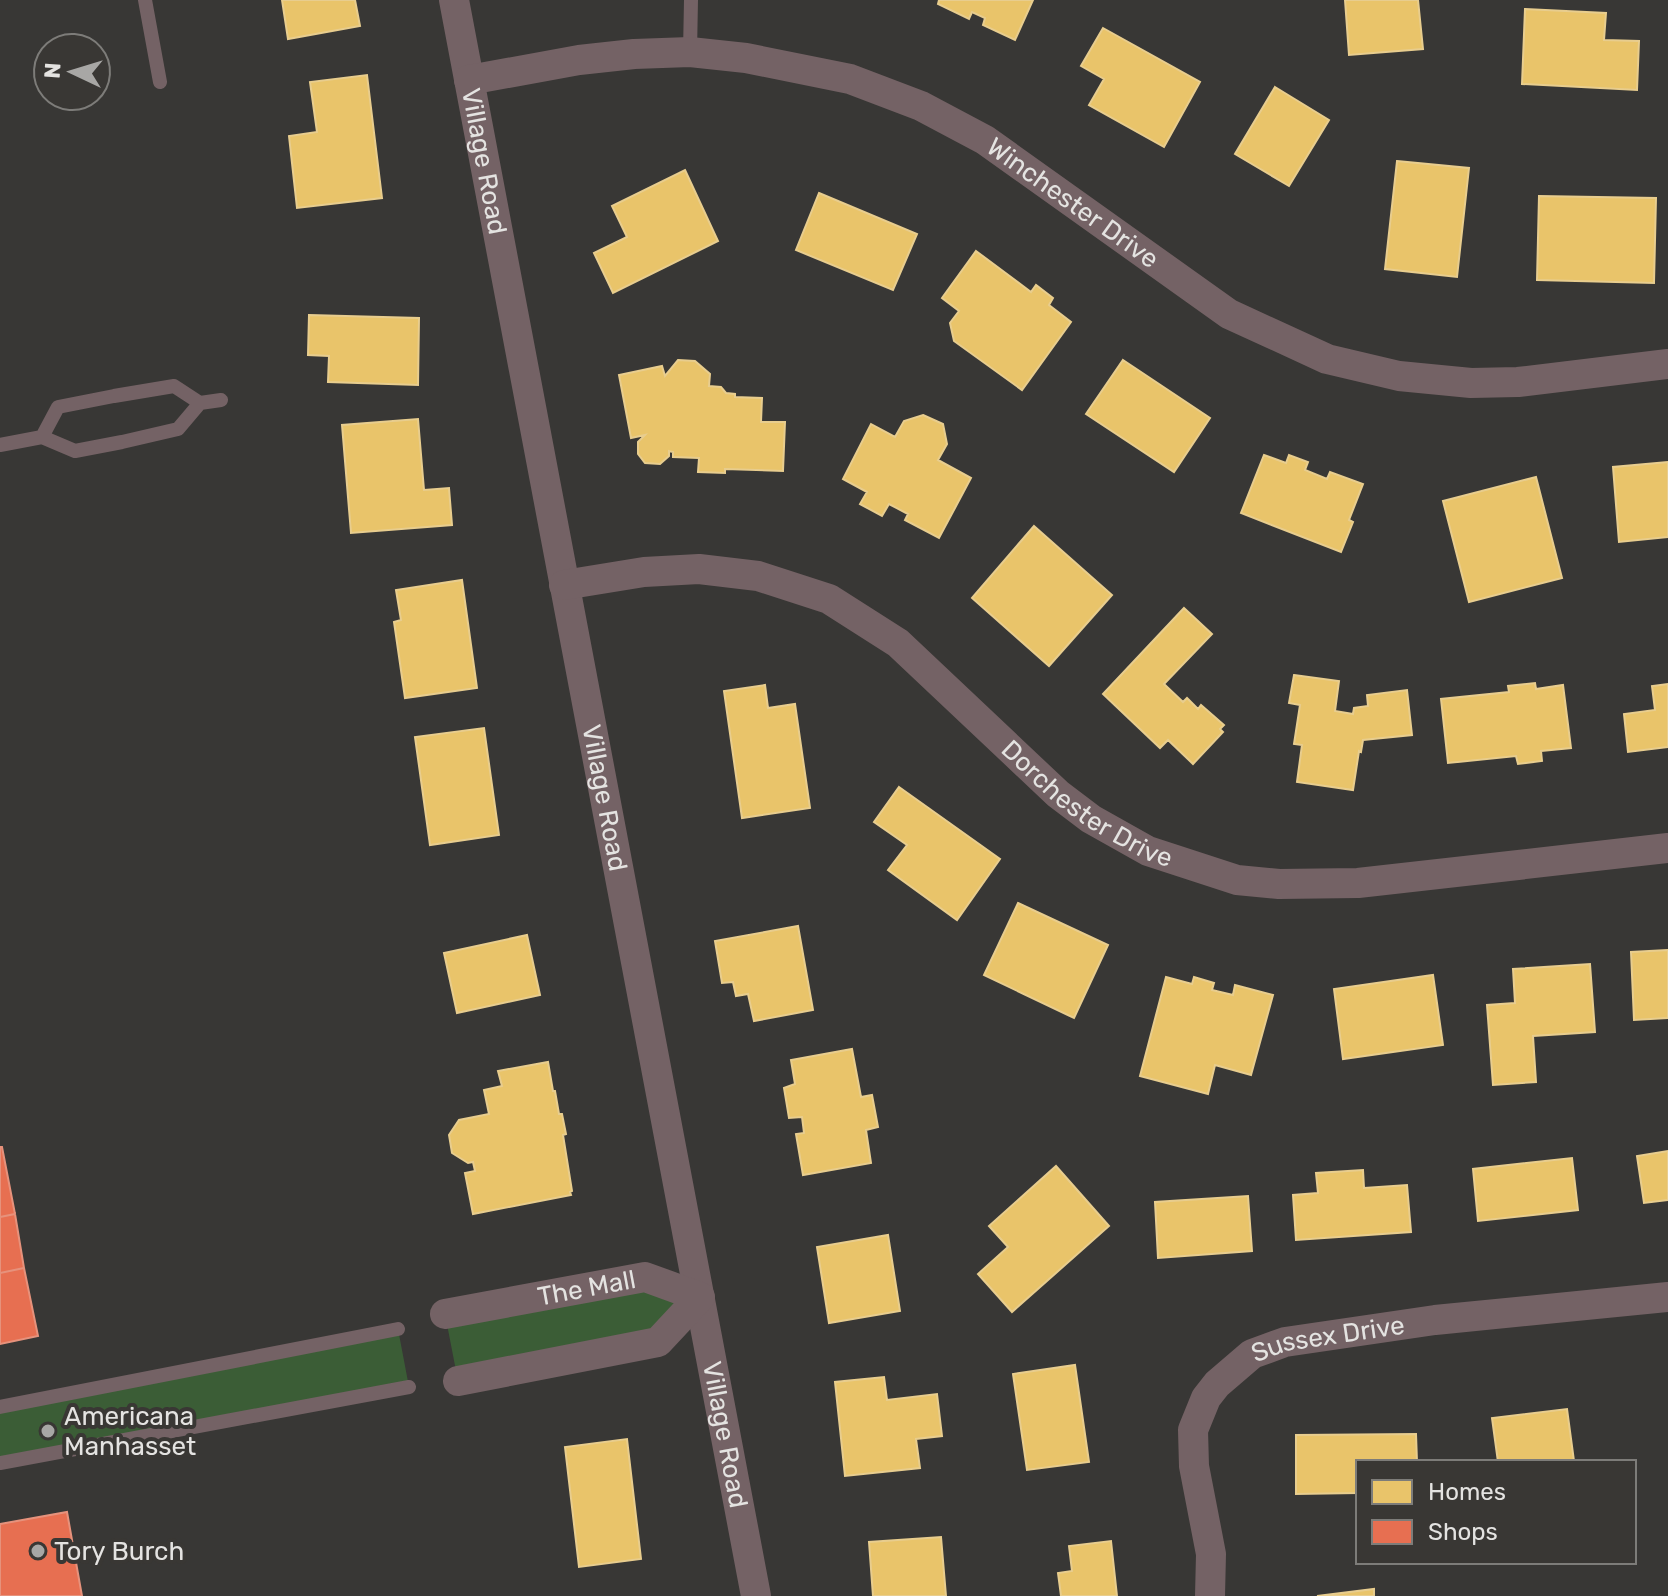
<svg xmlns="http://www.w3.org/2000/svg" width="1668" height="1596" font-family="Rubik,sans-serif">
	<rect width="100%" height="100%" fill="#383735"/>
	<path fill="#3b5d36" d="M645 1277 700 1297 658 1342 458 1381 445 1314Z
		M398 1329 409 1387 0 1463V1407Z"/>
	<path fill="#e9c46a" stroke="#e8cd8e" stroke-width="2" d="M282 0H355L360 26 288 39Z
		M939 0H1033L1015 40 983 25 985 18 972 12 969 19 938 4Z
		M1345 0H1418L1423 49 1349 55Z
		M1525 9 1606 13 1604 40 1639 41 1637 90 1522 84Z
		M1103 28 1200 82 1164 147 1089 105 1104 79 1081 66Z
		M367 75 382 198 297 208 289 136 317 132 310 82Z
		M1275 87 1329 120 1289 186 1235 154Z
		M1397 161 1469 168 1457 277 1385 269Z
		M685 170 718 241 613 293 594 253 627 237 612 206Z
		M819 193 917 234 893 290 796 250Z
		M1539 196 1656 198 1654 283 1537 280Z
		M976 251 1031 292 1036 285 1053 298 1049 305 1071 322 1022 390 954 341 950 323 959 311 942 298Z
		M309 315 419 318 418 385 328 382 329 356 308 355Z
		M678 360 695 361 710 374 709 386 721 387 726 393 735 394V397L762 398 761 422H785L783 471 725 469V473L698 472 699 458 673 457V452L669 451V456L660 464 645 463 638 454V442L645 435 631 438 619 375 662 366 665 376Z
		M1123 360 1210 418 1174 472 1086 414Z
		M923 415 943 424 947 444 938 460 971 478 939 538 905 520 908 514 889 504 882 516 860 504 867 492 843 479 871 424 895 437 904 421Z
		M418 419 424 490 449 488 452 525 351 533 342 425Z
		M1264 455 1286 463 1289 455 1308 462 1305 470 1327 479 1330 472 1363 484 1349 520 1353 522 1341 552 1241 513Z
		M1668 462V537L1619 542 1613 467Z
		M1536 477 1562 578 1469 602 1443 501Z
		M1034 526 1112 595 1049 666 972 598Z
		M462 580 477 688 405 698 394 622 401 620 396 590Z
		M1184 608 1212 634 1164 684 1183 702 1187 698 1198 709 1201 705 1224 725 1220 729 1223 732 1193 764 1168 740 1160 748 1103 694Z
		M1294 675 1339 681 1335 711 1353 714 1354 708 1368 706 1367 695 1407 690 1412 735 1363 740 1361 752 1359 751 1353 790 1297 782 1302 745 1294 744 1300 705 1289 703Z
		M1535 683 1536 689 1563 685 1571 748 1541 751 1542 761 1518 764 1516 756 1448 763 1441 699 1509 692 1508 686Z
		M1668 684V747L1628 752 1624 714 1655 710 1652 686Z
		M765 685 768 708 795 704 810 808 742 818 724 691Z
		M484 728 499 835 430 845 415 737Z
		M899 787 1000 859 957 920 888 870 907 845 874 822Z
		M1018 903 1108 945 1074 1018 984 975Z
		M798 926 813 1010 754 1021 748 994 736 996 733 982 722 983 715 941Z
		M527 935 540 995 457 1013 444 953Z
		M1668 950V1018L1634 1020 1631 952Z
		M1590 964 1595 1032 1533 1036 1536 1082 1493 1085 1487 1005 1515 1003 1513 969Z
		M1433 975 1443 1045 1343 1059 1334 989Z
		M1166 977 1192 984 1194 977 1214 983 1212 990 1233 995 1235 985 1273 995 1251 1075 1215 1065 1208 1094 1140 1076Z
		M852 1049 861 1097 872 1095 878 1127 866 1130 871 1163 803 1175 796 1134 804 1133 802 1117 789 1118 784 1088 795 1084 791 1060Z
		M548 1062 553 1091H555L559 1114H562L566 1134 563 1135 572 1191 570 1192 571 1195 473 1214 465 1173 475 1171 473 1162 468 1163 452 1153 449 1135 459 1120 489 1114 484 1090 502 1086 498 1071Z
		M1668 1151V1200L1644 1203 1637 1156Z
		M1572 1158 1578 1210 1478 1221 1473 1169Z
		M1056 1166 1109 1226 1012 1312 978 1274 1008 1247 989 1226Z
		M1363 1170 1364 1188 1407 1185 1411 1232 1296 1240 1293 1195 1318 1193 1316 1173Z
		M1248 1196 1252 1251 1158 1258 1155 1202Z
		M888 1235 900 1311 829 1323 817 1247Z
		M1075 1365 1089 1462 1027 1470 1013 1374Z
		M884 1377 887 1400 937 1394 942 1436 916 1439 920 1468 845 1476 835 1382Z
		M1567 1409 1574 1461 1498 1462 1492 1418Z
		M1416 1434 1417 1462H1358V1493L1296 1494V1435Z
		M627 1439 641 1559 579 1567 565 1447Z
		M941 1537 946 1596H873L869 1542Z
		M1111 1541 1117 1596H1061L1058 1573 1072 1571 1069 1546Z
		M1374 1589V1596H1317Z"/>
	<path fill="#e76f51" stroke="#e6927c" stroke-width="2" d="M0 1147H2L15 1214 0 1217Z
		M15 1214 24 1268 0 1273V1217Z
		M24 1268 38 1336 0 1344V1273Z
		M67 1512 82 1596H0V1524Z"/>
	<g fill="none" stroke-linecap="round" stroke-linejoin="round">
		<path stroke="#746265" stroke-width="14" d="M145 0 160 82
			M690 52 691 0
			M42 437 58 407 114 396 174 386 200 403 221 400
			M0 445 42 437 75 451 122 442 178 429 200 403
			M0 1407 398 1329
			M0 1463 409 1387"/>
		<g stroke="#746265" stroke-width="30">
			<path id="s1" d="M454 0 756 1596"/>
			<path id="s2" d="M469 80 579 60 634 54 690 52 746 58 850 79 921 106 985 140 1229 314 1327 359 1399 376 1471 383 1518 382 1668 364"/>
			<path id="s3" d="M564 585 644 572 699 569 758 576 829 599 898 643 1058 794 1091 819 1148 851 1237 880 1279 884 1358 883 1668 848"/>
			<path id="s4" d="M445 1314 645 1277 700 1297 658 1342 458 1381"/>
			<path id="s5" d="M1210 1596 1211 1554 1194 1466 1193 1430 1206 1398 1217 1384 1252 1354 1285 1342 1435 1320 1668 1297"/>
		</g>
	</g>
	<g fill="#a8a7a5" stroke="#393734" stroke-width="3">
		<circle cx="48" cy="1431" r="8"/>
		<circle cx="38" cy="1551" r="8"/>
	</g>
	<g text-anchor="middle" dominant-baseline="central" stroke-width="8" stroke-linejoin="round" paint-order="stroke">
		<g font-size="26" fill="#e4e3e1" stroke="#393734">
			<text stroke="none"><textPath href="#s1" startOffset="164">Village Road</textPath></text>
			<text stroke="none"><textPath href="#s2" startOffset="642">Winchester Drive</textPath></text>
			<text stroke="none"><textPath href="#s1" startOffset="812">Village Road</textPath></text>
			<text stroke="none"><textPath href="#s3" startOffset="602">Dorchester Drive</textPath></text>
			<text stroke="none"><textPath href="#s4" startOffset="144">The Mall</textPath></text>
			<text stroke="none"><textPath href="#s5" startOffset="344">Sussex Drive</textPath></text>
			<text stroke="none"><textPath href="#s1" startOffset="1460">Village Road</textPath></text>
		</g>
		<g font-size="26" fill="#e4e3e1" stroke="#393734" text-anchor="start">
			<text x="64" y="1416">Americana<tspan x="64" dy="30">Manhasset</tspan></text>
			<text x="54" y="1551">Tory Burch</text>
		</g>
	</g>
	<rect x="1356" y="1460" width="280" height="104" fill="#393734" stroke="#7d7c79" stroke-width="2"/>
	<rect x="1372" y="1480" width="40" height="24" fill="#e9c46a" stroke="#7d7c79" stroke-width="2"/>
	<text x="1428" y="1500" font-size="24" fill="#e4e3e1">Homes</text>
	<rect x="1372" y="1520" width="40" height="24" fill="#e76f51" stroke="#7d7c79" stroke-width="2"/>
	<text x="1428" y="1540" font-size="24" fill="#e4e3e1">Shops</text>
	<g transform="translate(72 72) rotate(274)"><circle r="38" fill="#393734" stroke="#7d7c79" stroke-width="2"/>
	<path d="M0-6L14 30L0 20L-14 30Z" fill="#a8a7a5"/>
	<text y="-12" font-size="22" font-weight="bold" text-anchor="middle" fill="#e4e3e1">N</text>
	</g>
</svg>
